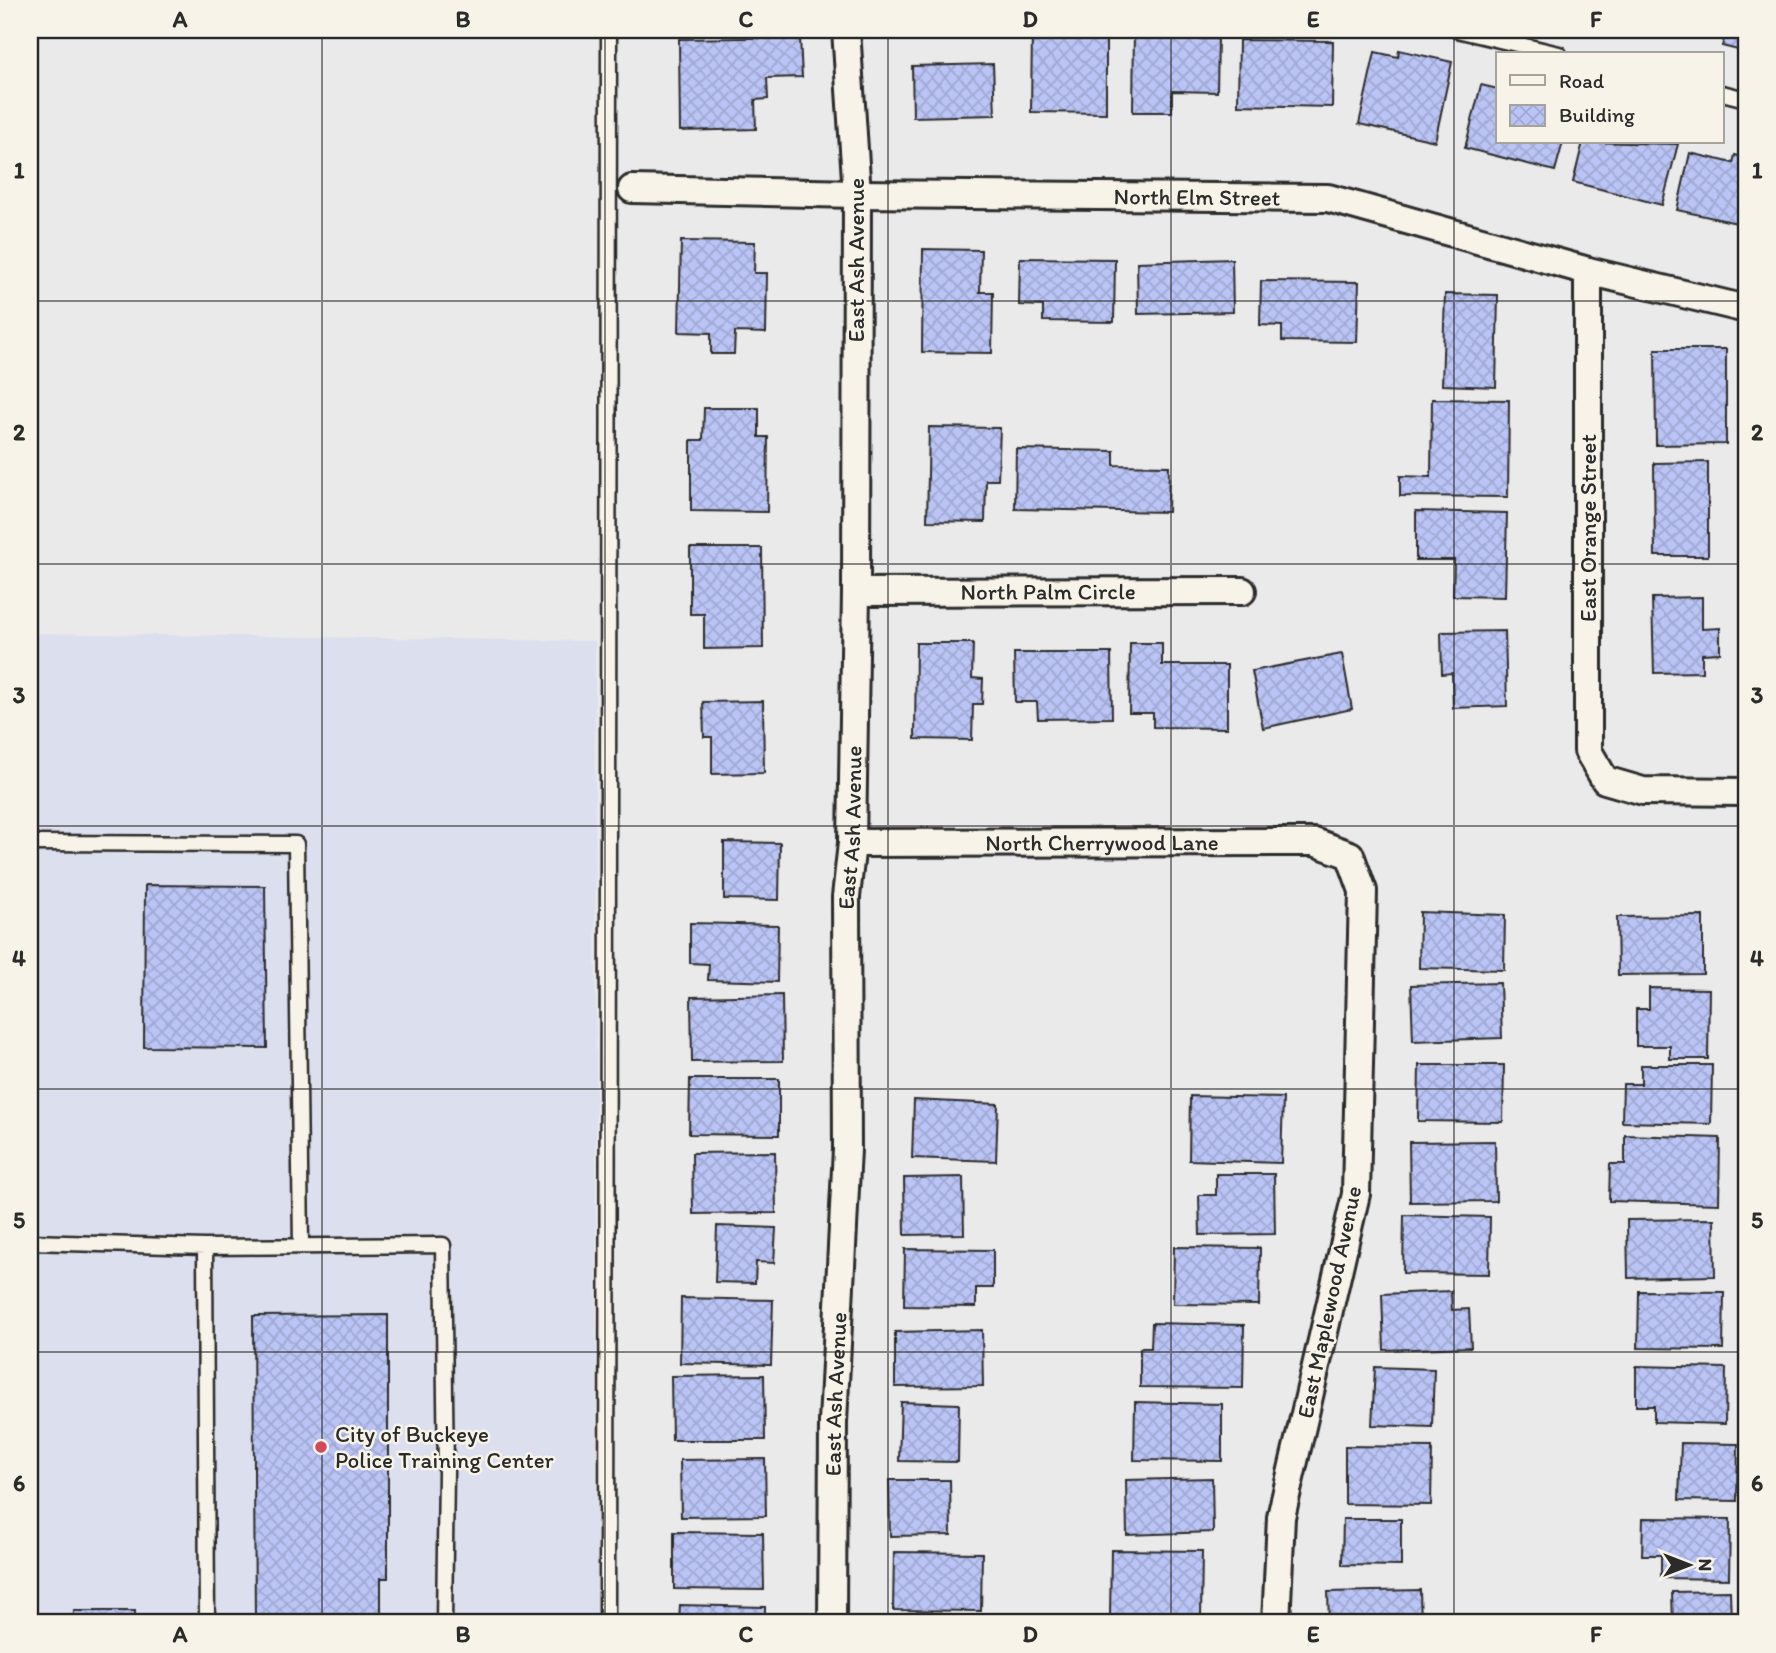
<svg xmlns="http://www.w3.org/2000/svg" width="1776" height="1653" font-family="Itim,sans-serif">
	<defs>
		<pattern id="building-cross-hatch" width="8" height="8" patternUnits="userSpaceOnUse" patternTransform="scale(1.75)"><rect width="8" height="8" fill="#bac4f5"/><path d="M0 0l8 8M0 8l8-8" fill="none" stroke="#a0a9d2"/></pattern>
	</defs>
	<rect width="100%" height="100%" fill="#ebeaeb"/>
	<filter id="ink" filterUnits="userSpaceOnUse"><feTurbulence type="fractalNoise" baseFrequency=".0143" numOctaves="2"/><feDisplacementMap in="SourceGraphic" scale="14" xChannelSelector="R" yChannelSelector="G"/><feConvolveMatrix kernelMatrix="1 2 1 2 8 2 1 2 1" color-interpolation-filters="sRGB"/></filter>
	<g filter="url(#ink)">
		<path fill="#dcdfee" d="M30 633 595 641 597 1623H30Z"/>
		<path fill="url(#building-cross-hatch)" stroke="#2b2b2b" stroke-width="2" d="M1032 30H1106V113L1031 112Z
			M1134 30H1161V38L1218 39 1217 92 1172 91V112H1133Z
			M1727 30H1746V52L1722 46Z
			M800 37 802 77 767 78 768 99 755 100 756 129 680 131 679 39Z
			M1239 40 1333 41 1332 107 1238 105Z
			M1399 50 1452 62 1435 141 1359 124 1375 52 1398 57Z
			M993 64 995 115 913 117 912 66Z
			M1481 85 1498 89V142H1563L1555 171 1465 148Z
			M1583 142 1678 144 1662 205 1573 182Z
			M1690 153 1733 163 1735 155 1746 158V225L1677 210Z
			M681 241 755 242 754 273H767L766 333 735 332 734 354H711V333L679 332Z
			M923 249 981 250 980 292H993L992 353 922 352Z
			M1020 258 1115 259 1114 322 1043 321V306L1019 305Z
			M1232 259 1233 312 1138 314 1137 262Z
			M1261 281 1359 282 1357 342 1282 341V326L1260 325Z
			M1445 294 1498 295 1496 387 1442 385Z
			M1655 349H1726V444L1656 445Z
			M1432 399 1509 400 1508 497 1400 496V476L1431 477Z
			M704 408H759V437H768L767 512 691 511V440H703Z
			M929 427 1000 428 998 480H986L985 522 927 521Z
			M1016 449 1114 451V465L1169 466 1168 512 1015 509Z
			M1708 462V556H1655L1654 463Z
			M1416 511 1507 513 1505 597 1453 596 1454 560H1416Z
			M690 548H762L763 648 704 649V614H690Z
			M1702 597V629L1720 628V653L1702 654V672L1654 673 1652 598Z
			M1505 631 1507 706 1453 708 1452 673 1442 674 1441 632Z
			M916 643H973L972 678 983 679 982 704H973L972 740 915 739Z
			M1130 643H1162V665H1227V728L1153 727V713H1129Z
			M1014 653H1111L1112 718 1038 719 1037 702H1015Z
			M1342 654 1352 709 1263 728 1252 671Z
			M763 701 764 773 712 774V737H704L703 702Z
			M724 842 780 843 779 900 724 899Z
			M145 885 265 886 267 1048 144 1047Z
			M1420 912 1505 915 1504 970 1419 968Z
			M1703 916V974L1618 975 1617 917Z
			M690 923 778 925 777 982 708 980 709 964 690 963Z
			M1500 983 1502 1038 1413 1041 1411 985Z
			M1649 988 1709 989 1708 1059H1670V1046H1636V1009H1649Z
			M782 995 783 1061 692 1062 691 997Z
			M1419 1065H1504L1503 1122 1418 1121Z
			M1641 1065H1712L1711 1124 1622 1122 1623 1084H1641Z
			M690 1079H779V1135L689 1134Z
			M1190 1096 1283 1098 1281 1163 1189 1160Z
			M914 1100 998 1104 996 1161 912 1158Z
			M1625 1135 1720 1138 1719 1204 1609 1201 1610 1164H1625Z
			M1495 1141 1496 1201 1410 1202 1409 1142Z
			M775 1152 776 1213 693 1214 692 1153Z
			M1216 1174H1274L1275 1234 1200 1235 1199 1195H1216Z
			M963 1177 964 1234 905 1235 904 1178Z
			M1404 1215 1490 1217 1489 1274 1403 1273Z
			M1714 1219 1715 1276 1628 1278 1627 1220Z
			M717 1226 776 1228 774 1263 756 1262 755 1283 715 1282Z
			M1174 1247 1260 1248 1259 1305 1173 1304Z
			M905 1249 993 1250V1288H976V1307L904 1306Z
			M1451 1291 1452 1310 1469 1309 1471 1347 1384 1350 1382 1294Z
			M1639 1291 1724 1292 1723 1349 1638 1348Z
			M681 1298 773 1300 771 1365 680 1363Z
			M388 1315V1578H381V1623H255L253 1316Z
			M1152 1323 1244 1325 1243 1388 1140 1387V1348H1151Z
			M982 1330 983 1386 895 1387V1332Z
			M1636 1366 1726 1368 1725 1424 1654 1422V1406H1636Z
			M1375 1367 1434 1369 1432 1427 1372 1425Z
			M764 1375 765 1440H672L671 1376Z
			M901 1402 959 1404 958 1462 899 1461Z
			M1135 1402 1222 1404V1461L1134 1460Z
			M1681 1443 1738 1444 1737 1501 1679 1500Z
			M1345 1446 1432 1447 1431 1505 1345 1504Z
			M765 1459 766 1516 681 1517 680 1460Z
			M1212 1478 1213 1532 1127 1535 1126 1480Z
			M889 1480H950L951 1535 890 1536Z
			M1643 1518 1730 1519 1729 1579 1661 1578V1555H1642Z
			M1343 1519H1401V1566L1342 1565Z
			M674 1532 763 1533 764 1590 674 1589Z
			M1111 1550 1202 1551 1201 1618 1110 1617Z
			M894 1552 982 1553 981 1611 893 1610Z
			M1420 1590 1421 1623H1329L1328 1592Z
			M1730 1591 1731 1623H1673L1672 1592Z
			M680 1605 765 1607V1623H679Z
			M74 1611H135V1623H73Z"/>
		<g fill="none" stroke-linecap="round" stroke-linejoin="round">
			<defs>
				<path id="lane" d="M1457 30 1559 54
					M1722 93 1746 99
					M30 843 296 844 301 1246
					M30 1242 205 1247 443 1245 446 1472 444 1623
					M205 1247 207 1623
					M607 1623 609 30"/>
				<g id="street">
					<path id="s1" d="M632 189 857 194 1328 198 1588 271 1746 309"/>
					<path d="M1588 271V751L1605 780 1643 791 1746 792"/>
					<path id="s2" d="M856 592 1242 591"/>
					<path id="s3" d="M852 843 1314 842 1350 855 1363 891 1356 1194 1281 1517 1276 1623"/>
					<path id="s4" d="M832 1623 833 1422 847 1149 846 897 852 843 856 592 857 194 846 30"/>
				</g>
			</defs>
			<use href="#lane" stroke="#2b2b2b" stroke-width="19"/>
			<use href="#street" stroke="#2b2b2b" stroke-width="32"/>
			<use href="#lane" stroke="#f7f3e8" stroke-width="14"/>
			<use href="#street" stroke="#f7f3e8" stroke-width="26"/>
		</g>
	</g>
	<path fill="none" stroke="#2b2b2b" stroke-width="2" stroke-opacity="0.55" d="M322 30V1623M605 30V1623M888 30V1623M1171 30V1623M1454 30V1623M30 301H1746M30 564H1746M30 826H1746M30 1089H1746M30 1352H1746"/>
	<circle fill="#d1495b" stroke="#f7f3e8" stroke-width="2.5" cx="321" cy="1447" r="7"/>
	<g text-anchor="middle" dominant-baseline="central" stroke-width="5" stroke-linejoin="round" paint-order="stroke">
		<g font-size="23" fill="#2b2b2b" stroke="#f7f3e8">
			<text stroke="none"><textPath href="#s1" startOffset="565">North Elm Street</textPath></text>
			<text transform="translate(856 260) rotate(-90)">East Ash Avenue</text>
			<text transform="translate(1588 528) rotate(-90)">East Orange Street</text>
			<text stroke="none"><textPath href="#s2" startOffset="192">North Palm Circle</textPath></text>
			<text stroke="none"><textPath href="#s4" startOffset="796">East Ash Avenue</textPath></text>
			<text stroke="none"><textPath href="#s3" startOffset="250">North Cherrywood Lane</textPath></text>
			<text transform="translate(1329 1302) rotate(-78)">East Maplewood Avenue</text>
			<text stroke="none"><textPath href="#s4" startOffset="229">East Ash Avenue</textPath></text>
		</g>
		<g font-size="23" fill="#2b2b2b" stroke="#f7f3e8" text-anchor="start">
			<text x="335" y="1434">City of Buckeye<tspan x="335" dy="26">Police Training Center</tspan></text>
		</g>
	</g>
	<rect width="1776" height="1653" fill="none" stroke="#f7f3e8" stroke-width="77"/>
	<rect x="1496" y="52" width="228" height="91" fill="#f7f3e8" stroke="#a5a39c" stroke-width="2"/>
	<rect x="1510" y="75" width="35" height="10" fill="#f7f3e8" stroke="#a5a39c" stroke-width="2"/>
	<text x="1559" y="88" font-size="21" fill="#2b2b2b">Road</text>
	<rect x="1510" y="105" width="35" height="21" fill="url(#building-cross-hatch)" stroke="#a5a39c" stroke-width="2"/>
	<text x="1559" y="122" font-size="21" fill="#2b2b2b">Building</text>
	<g transform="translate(1689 1565) rotate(90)" stroke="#f7f3e8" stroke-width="5" paint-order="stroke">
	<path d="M0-5L12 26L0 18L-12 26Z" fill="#2b2b2b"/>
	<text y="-10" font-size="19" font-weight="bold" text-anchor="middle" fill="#2b2b2b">N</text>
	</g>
	<rect x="38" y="38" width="1700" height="1576" fill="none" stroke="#2b2b2b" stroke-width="2.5"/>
	<g font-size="23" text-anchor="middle" font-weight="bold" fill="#2b2b2b">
		<text x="180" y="27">A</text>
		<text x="463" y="27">B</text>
		<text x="746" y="27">C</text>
		<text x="1030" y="27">D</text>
		<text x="1313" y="27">E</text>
		<text x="1596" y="27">F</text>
		<text x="19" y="178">1</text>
		<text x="1757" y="178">1</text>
		<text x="19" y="440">2</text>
		<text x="1757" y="440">2</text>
		<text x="19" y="703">3</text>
		<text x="1757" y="703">3</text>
		<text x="19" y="966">4</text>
		<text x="1757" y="966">4</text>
		<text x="19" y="1228">5</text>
		<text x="1757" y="1228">5</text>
		<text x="19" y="1491">6</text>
		<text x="1757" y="1491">6</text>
		<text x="180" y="1642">A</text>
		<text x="463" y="1642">B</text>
		<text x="746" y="1642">C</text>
		<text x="1030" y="1642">D</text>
		<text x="1313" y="1642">E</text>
		<text x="1596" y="1642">F</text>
	</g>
</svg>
